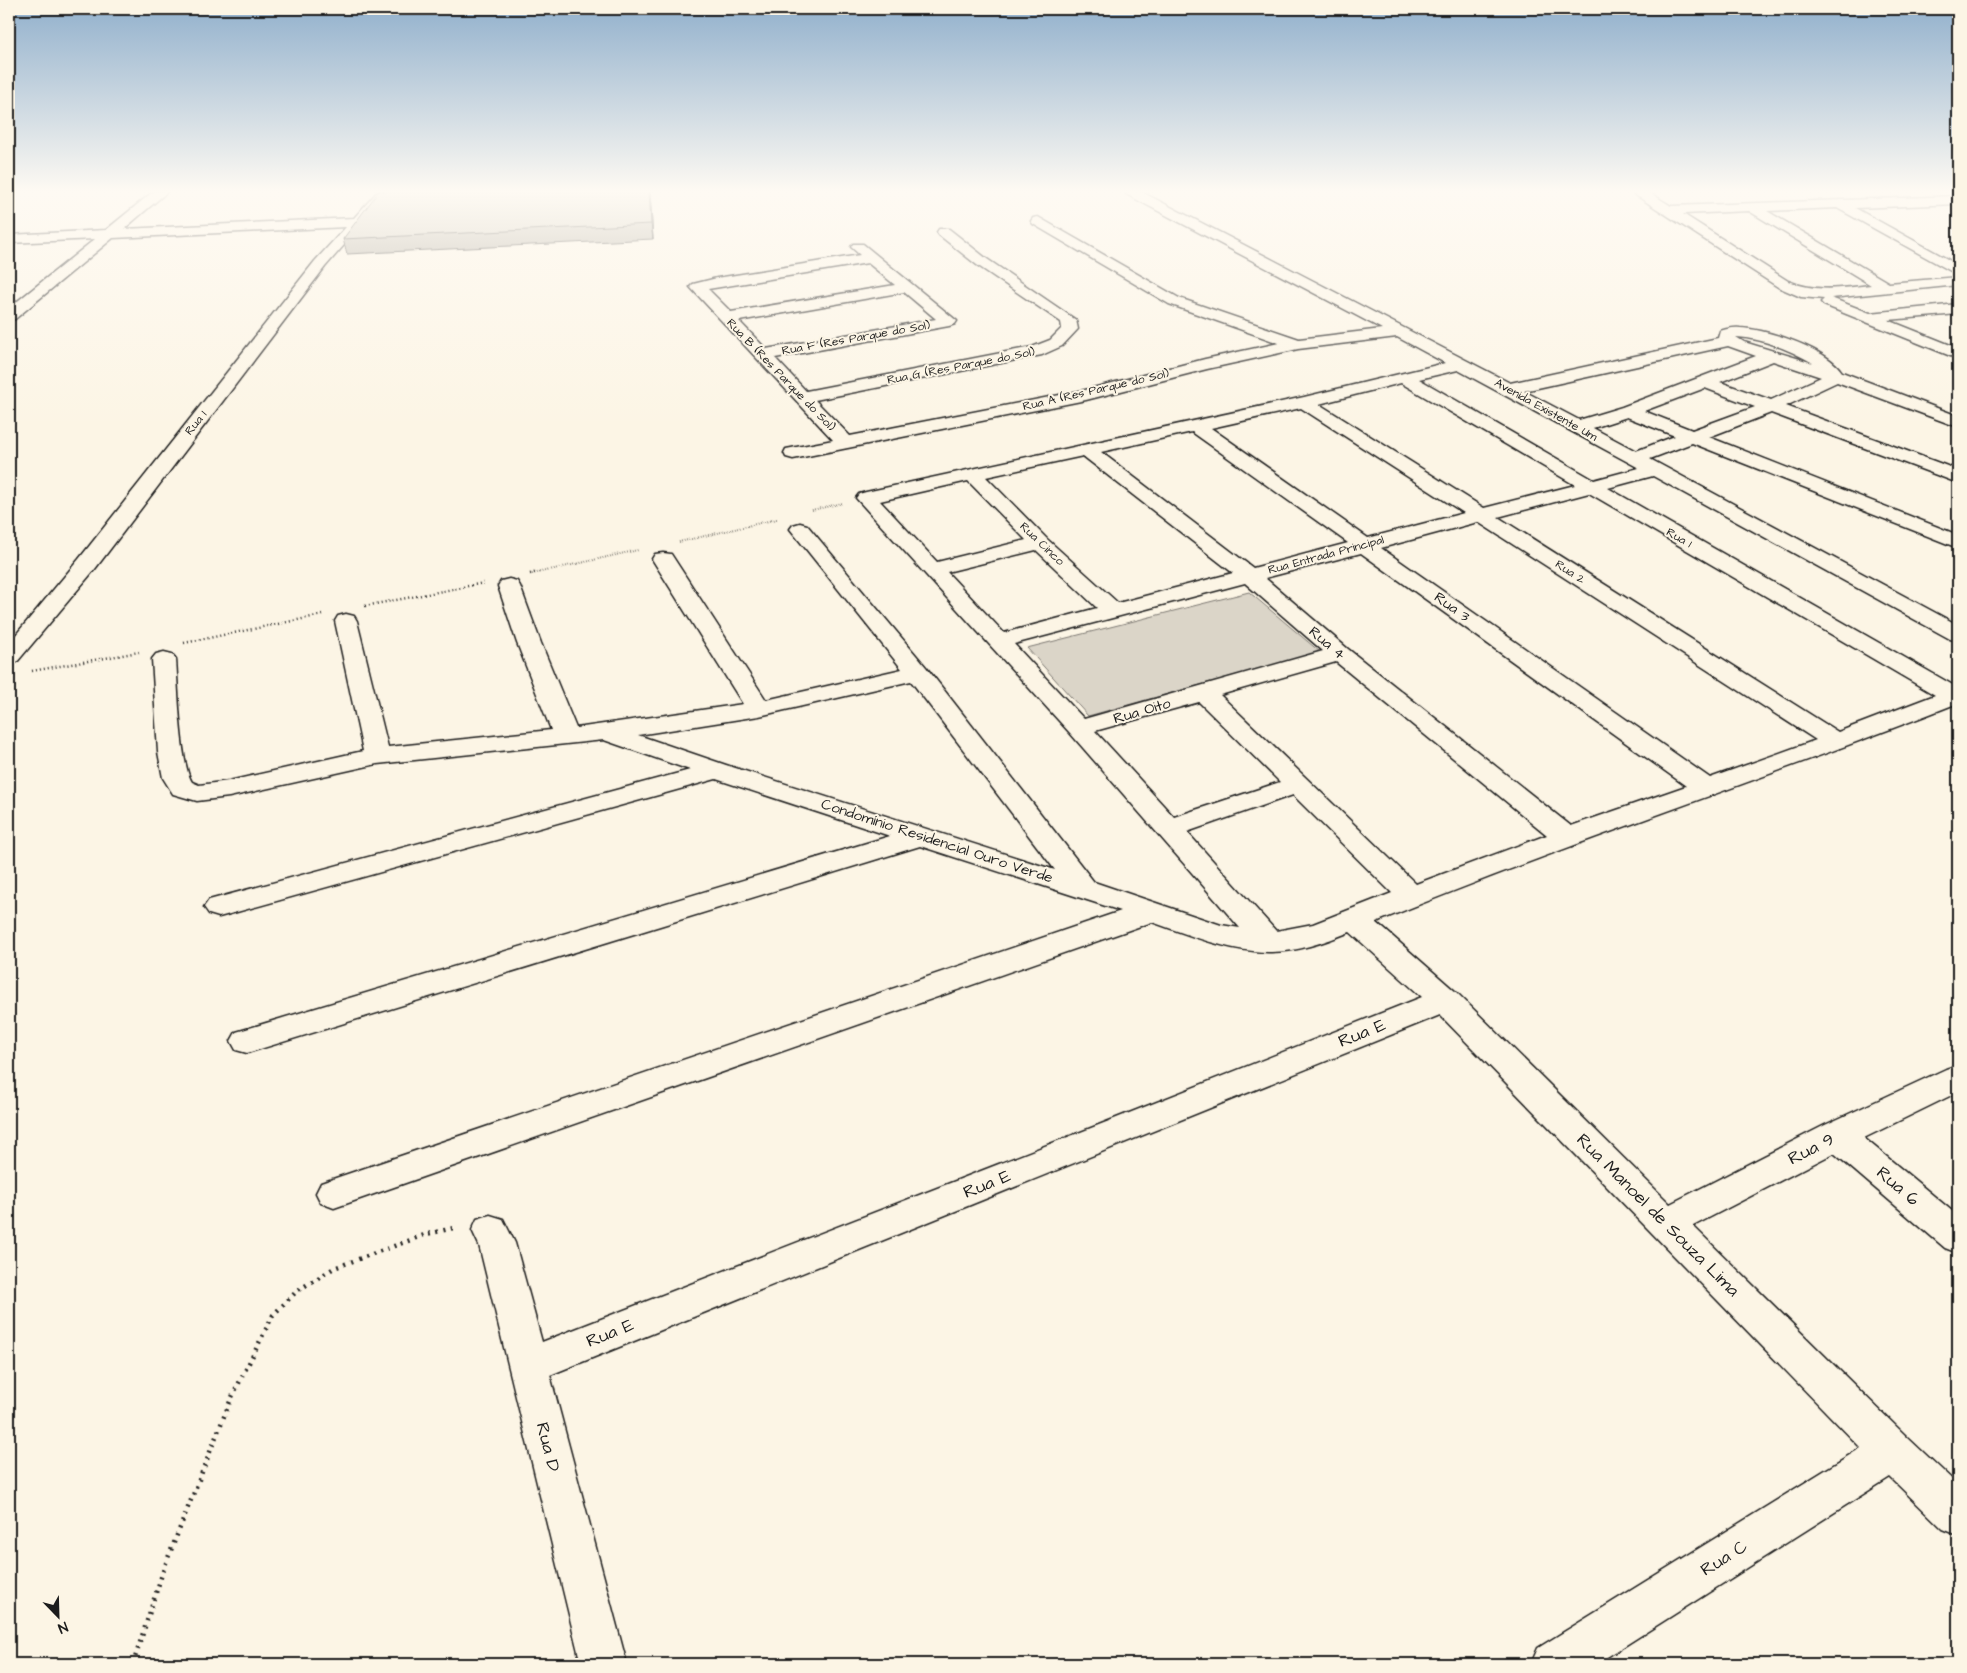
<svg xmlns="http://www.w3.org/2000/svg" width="1967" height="1673" font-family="'Architects Daughter',sans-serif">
	<rect width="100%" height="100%" fill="#fcf5e5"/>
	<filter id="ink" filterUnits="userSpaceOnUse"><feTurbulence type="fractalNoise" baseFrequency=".02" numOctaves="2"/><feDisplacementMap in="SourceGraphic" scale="10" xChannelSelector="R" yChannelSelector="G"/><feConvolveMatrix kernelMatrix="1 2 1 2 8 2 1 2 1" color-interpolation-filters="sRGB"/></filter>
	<g filter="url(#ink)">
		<path fill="#dbd5c8" stroke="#7c7872" d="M1249 592 1320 652 1088 716 1027 648Z"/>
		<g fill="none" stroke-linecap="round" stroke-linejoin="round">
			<defs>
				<path id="minor" d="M154 191H168L124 229 354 218 378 191H391L325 267 95 569 17 662 9 664V643L79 559 315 261 346 227 113 238 15 319 9 321V308L95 239 9 243V235L106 230Z
					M1125 191H1140L1510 383 1718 338 1720 331C1727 329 1733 327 1740 328 1767 329 1827 349 1842 372L1958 416V427L1837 382 1786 406 1958 470V483L1771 413 1709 437 1958 535V548L1692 443 1650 459 1958 625V641L1950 639 1653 476 1608 488 1958 688V703C1765 779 1568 843 1376 922L1456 992 1670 1204 1825 1125 1946 1069 1958 1065V1092L1864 1138 1958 1216V1253L1945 1248 1834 1153 1693 1226 1908 1438 1958 1485V1535L1943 1529 1890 1477 1596 1664H1531L1538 1648 1861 1448 1440 1015 550 1375 627 1664H581L479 1245 472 1230 477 1219 490 1215 503 1219 515 1243 542 1342 1109 1121 1422 997 1350 932C1325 942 1295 953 1268 952 1227 951 1189 935 1152 922L334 1208 321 1203 316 1193 321 1183 1121 911 920 846 247 1053 236 1050 231 1041 236 1032 890 836 716 779 219 917 209 914 204 907 209 900 690 770 604 740 377 764 229 797 197 801 173 794 163 778 158 752 152 659 156 654 164 652 172 654 176 659C178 686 180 763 192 782L199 785 229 781 363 751 335 621 338 616 346 614 354 616 357 621 388 747 551 730 517 643 498 586 501 581 509 579 517 581 520 586 541 643 576 728 743 704 652 559 655 554 663 553 671 554 766 700 902 669 790 529 793 525 800 523 807 525 926 667 1094 882 1221 925 1240 928 1070 733 856 498 859 494 866 492 1304 397 1445 363 1397 337 1298 349 1207 369 1086 400 793 459 786 457 784 453 786 449 833 440 690 287 693 284 717 278 860 255 851 247 853 244H863L957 321 955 324 949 326 775 358 806 391 1032 347 1050 340 1062 328 1061 322 977 265 939 235 937 232 939 229H949L987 259 1076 320 1078 329 1062 346 1042 355 815 400 850 436 1085 390 1205 359 1279 343 1169 304 1033 224 1031 221 1033 218 1038 217 1179 298 1299 339 1382 329 1126 194ZM868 263 895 285 731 312 708 289ZM904 292 936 319 766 349 739 321ZM1736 337C1762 338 1790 350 1813 363L1744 342ZM1728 346 1756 356 1622 407 1579 420 1524 391ZM1773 361 1821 377 1771 400 1720 382ZM1458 370 1639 468 1594 480 1419 379ZM1401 383 1575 485 1484 508 1319 404ZM1705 388 1755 407 1692 430 1644 411ZM1301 408 1464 513 1368 538 1211 428ZM1627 417 1675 436 1636 451 1593 428ZM1192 432 1348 543 1253 568 1101 452ZM1083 456 1233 573 1118 603 1047 539 986 477ZM968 481 1026 540 937 562 880 501ZM1589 493 1935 695 1838 732 1498 517ZM1478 522 1816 740 1710 778 1381 548ZM1036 550 1097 608 1004 633 947 572ZM1361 553 1686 786 1571 826 1348 649 1265 578ZM1245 583 1323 651 1084 719 1014 644ZM1336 662 1547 835 1416 884 1220 695ZM911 681 1055 870 726 765 638 735 759 716ZM1199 702 1280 782 1174 817 1095 731ZM1293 795 1392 893 1313 924 1276 931 1187 832Z
					M1633 191H1647L1671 206 1958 196V204L1855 208 1958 265V275L1837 208 1767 211 1889 283 1958 277V285L1831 298 1870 313 1958 304V314L1888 320 1958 348V359L1824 305 1821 302 1824 299 1801 297 1778 287 1634 194ZM1749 211 1871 285C1841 288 1817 293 1788 281L1683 214Z"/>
			</defs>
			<use href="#minor" stroke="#1c1c1c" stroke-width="3"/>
			<path stroke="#1c1c1c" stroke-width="2" stroke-dasharray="0.5 2" stroke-linecap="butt" d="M812 510 843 503
				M679 542 777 519
				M532 574 638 550"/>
			<path stroke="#1c1c1c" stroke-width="2.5" stroke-dasharray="1 3" stroke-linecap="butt" d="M530 574 537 572
				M365 606 484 583
				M184 643 322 615
				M32 671 139 652"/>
			<path stroke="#1c1c1c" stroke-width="4.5" stroke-dasharray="2 5.5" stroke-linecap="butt" d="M133 1664 164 1568 231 1399 273 1315 297 1291 334 1268 427 1234 458 1227"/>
			<use href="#minor" fill="#fcf5e5" fill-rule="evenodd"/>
		</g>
		<path fill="#a9a59a" stroke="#1c1c1c" d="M650 191 653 239 347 254 343 239Z"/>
		<path fill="#89867d" stroke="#1c1c1c" d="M649 191H650L653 239 651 224Z"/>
		<path fill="#c4c0b3" stroke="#1c1c1c" d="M379 191H649L651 224 343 239Z"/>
	</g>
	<linearGradient id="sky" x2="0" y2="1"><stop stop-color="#91b0cc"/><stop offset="0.45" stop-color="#fefaf3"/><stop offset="1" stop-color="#fefaf3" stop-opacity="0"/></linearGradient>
	<rect width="1967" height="425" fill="url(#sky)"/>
	<g text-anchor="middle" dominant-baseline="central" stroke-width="4" stroke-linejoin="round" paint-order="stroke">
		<g font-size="12" fill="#1c1c1c" stroke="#fcf5e5">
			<text transform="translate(856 338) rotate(-10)">Rua F (Res Parque do Sol)</text>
			<text transform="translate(961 366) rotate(-11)">Rua G (Res Parque do Sol)</text>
			<text transform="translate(781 375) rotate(46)">Rua B (Res Parque do Sol)</text>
			<text transform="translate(1096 390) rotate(-13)">Rua A (Res Parque do Sol)</text>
			<text transform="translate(1546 410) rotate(29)">Avenida Existente Um</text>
			<text transform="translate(196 423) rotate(-51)">Rua 1</text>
			<text transform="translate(1679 538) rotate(30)">Rua 1</text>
			<text transform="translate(1042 544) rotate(44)">Rua Cinco</text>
			<text transform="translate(1326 555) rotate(-15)">Rua Entrada Principal</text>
			<text transform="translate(1570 572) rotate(33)">Rua 2</text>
		</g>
		<g font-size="15" fill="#1c1c1c" stroke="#fcf5e5">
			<text transform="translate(1452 607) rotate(35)">Rua 3</text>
			<text transform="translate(1327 643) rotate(40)">Rua 4</text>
			<text transform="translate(1142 711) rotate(-16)">Rua Oito</text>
			<text transform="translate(937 841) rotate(18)">Condomínio Residencial Ouro Verde</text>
		</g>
		<g font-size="18" fill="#1c1c1c" stroke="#fcf5e5">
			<text transform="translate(1362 1033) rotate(-22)">Rua E</text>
			<text transform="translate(1811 1149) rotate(-27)">Rua 9</text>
			<text transform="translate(987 1184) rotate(-22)">Rua E</text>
			<text transform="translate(1898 1186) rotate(40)">Rua 6</text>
			<text transform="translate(1658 1215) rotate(45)">Rua Manoel de Souza Lima</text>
			<text transform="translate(610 1333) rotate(-22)">Rua E</text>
			<text transform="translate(548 1447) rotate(76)">Rua D</text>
			<text transform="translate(1724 1558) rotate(-32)">Rua C</text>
		</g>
	</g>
	<rect width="1967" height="1673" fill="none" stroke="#fcf5e5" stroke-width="30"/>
	<rect x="15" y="15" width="1937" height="1643" fill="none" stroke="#1c1c1c" stroke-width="2" filter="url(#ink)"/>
	<g transform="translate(58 1616) rotate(157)" stroke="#fcf5e5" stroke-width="4" paint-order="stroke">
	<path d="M0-4L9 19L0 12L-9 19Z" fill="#1c1c1c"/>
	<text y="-8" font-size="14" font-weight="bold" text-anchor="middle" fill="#1c1c1c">N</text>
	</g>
</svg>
